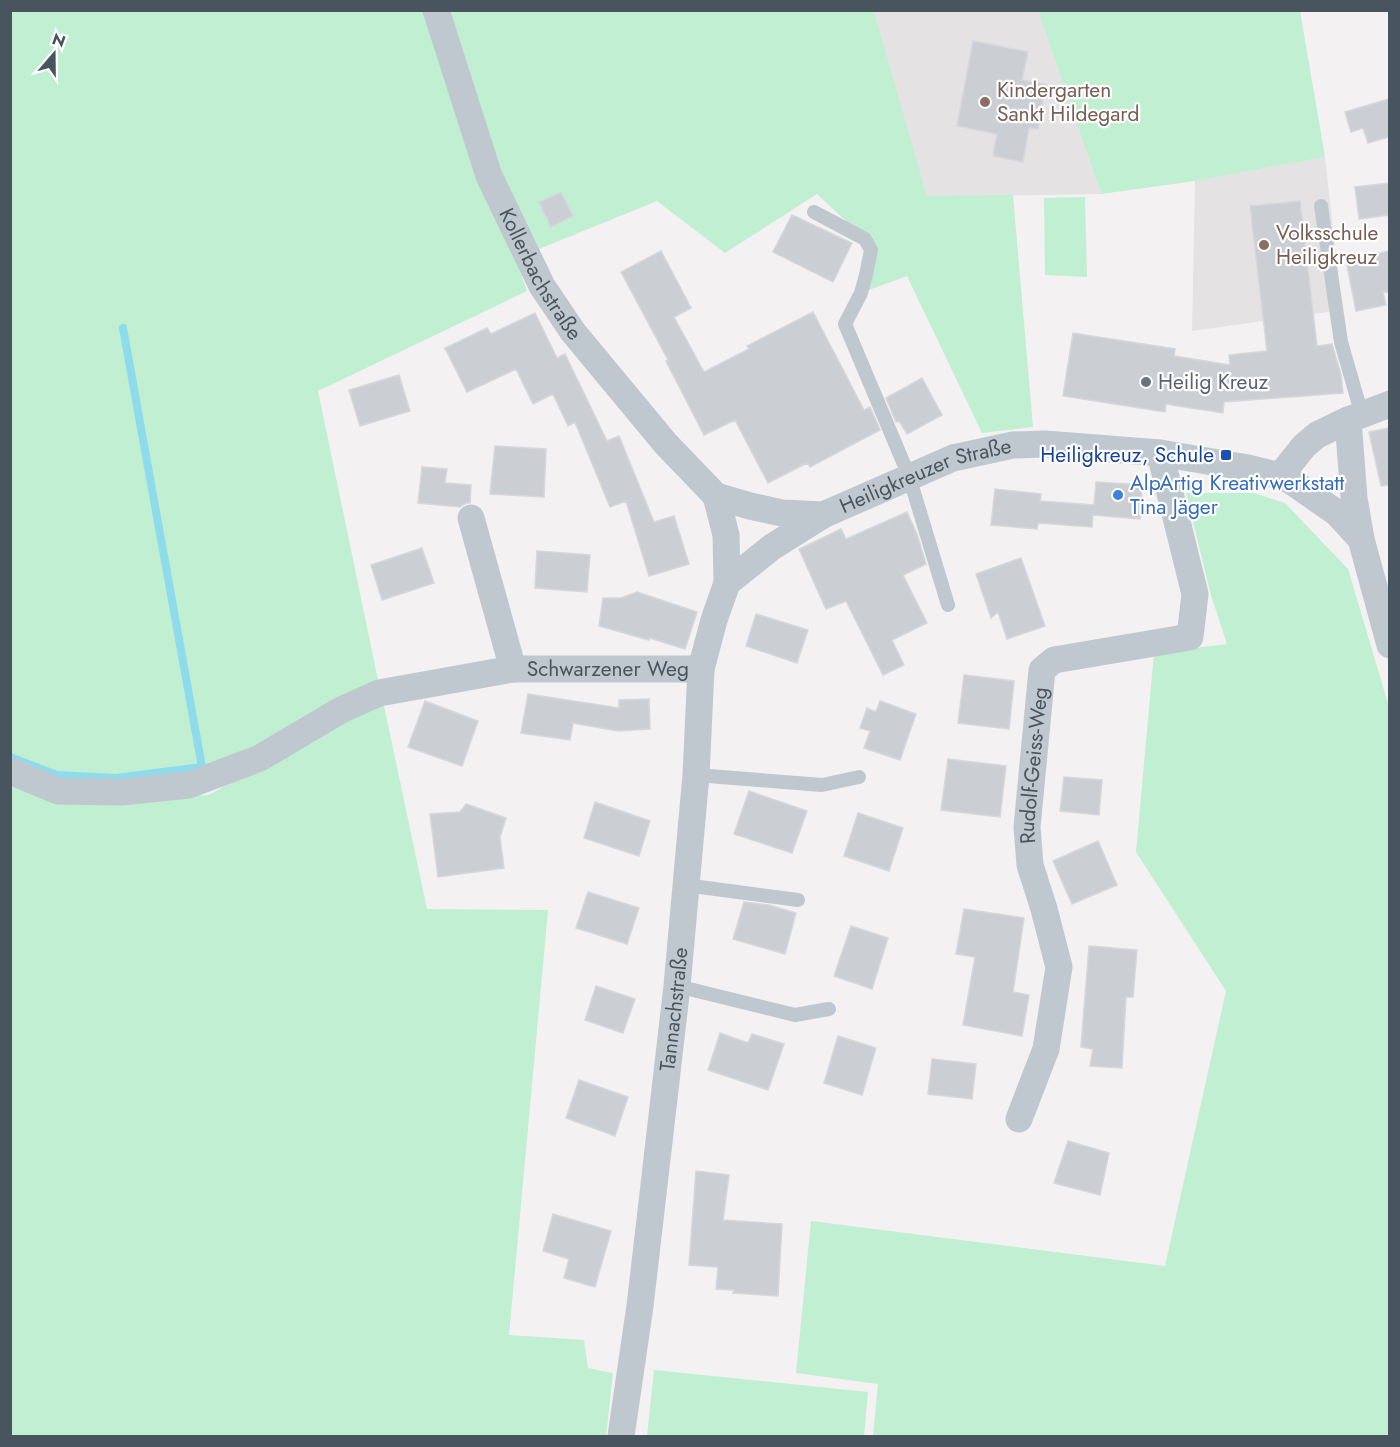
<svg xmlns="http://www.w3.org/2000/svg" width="1400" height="1447" font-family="Jost,sans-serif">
	<rect width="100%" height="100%" fill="#f3f1f1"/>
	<path fill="#e4e2e3" d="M874 11H1038L1101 194 927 197Z
		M1325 157 1342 310 1192 331 1195 181Z"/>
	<path fill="#c1efd1" d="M10 11H424L527 291 318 391 378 680 257 749 185 775 123 780 63 779 11 761Z
		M445 11H874L927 196 1013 195 1033 427 982 433 907 276 861 293 876 249 817 194 725 253 657 201 539 249 498 168Z
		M1038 11H1300L1325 157 1195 181 1101 194Z
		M1085 197 1087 277 1045 275 1044 198Z
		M1186 493H1253L1285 503 1348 569 1389 707V1436H873L878 1384 796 1373 811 1221 1165 1266 1226 991 1136 852 1154 653 1227 644 1211 595Z
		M383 701 427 909 548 910 509 1335 584 1340 588 1368 613 1373 606 1436H11L10 781 124 801 209 795 263 764Z
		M654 1370 868 1392 864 1436H647Z"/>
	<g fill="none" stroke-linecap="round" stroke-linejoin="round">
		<path stroke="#8edbec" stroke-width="8" d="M10 757 57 775 116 778 202 767 123 328"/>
	</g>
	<path fill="#cbced3" stroke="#d5d7dc" stroke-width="1.5" d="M973 41 1028 52 1022 80 1046 84 1038 129 1029 128 1023 162 993 156 997 134 957 126Z
		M1389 99V137L1368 143 1363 128 1351 132 1345 112Z
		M1389 183V215L1359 219 1355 187Z
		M561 192 573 216 551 227 539 202Z
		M1300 201 1317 346 1332 344 1341 375 1343 393 1224 402 1223 413 1166 404 1165 412 1063 396 1073 333 1175 349 1174 356 1230 365 1229 355 1267 351 1250 206Z
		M792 215 852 243 833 282 773 252Z
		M661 251 691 308 674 317 704 372 749 349 747 346 813 312 864 410 870 407 880 430 810 467 807 463 768 483 735 420 704 435 666 361 668 360 621 272Z
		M1389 251V292H1383L1386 305 1356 311 1346 260Z
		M535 313 557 358 565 354 607 441 619 436 654 522 674 516 689 564 649 576 626 501 610 507 575 422 568 426 553 394 533 404 516 369 467 392 445 348 487 328 491 334Z
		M399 375 410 411 360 426 349 390Z
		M922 378 942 415 907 434 899 421 896 422 886 398Z
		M1389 428V485L1381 486 1369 432Z
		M495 446 546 449 544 497 490 494Z
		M422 467 447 469 445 483 471 485 470 503H466L460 507 418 503Z
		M1096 482 1142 485 1140 519 1093 515 1092 527 1038 523 1037 529 991 525 995 489 1041 494 1040 501 1094 505Z
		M907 512 917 534 926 564 903 575 927 623 892 640 904 665 883 675 846 601 826 609 799 549 841 529 846 539Z
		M422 548 434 583 382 600 371 565Z
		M537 551 590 555 587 592 535 588Z
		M1021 558 1045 626 1007 639 998 612 991 618 976 574Z
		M637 592 697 612 685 649 650 638 649 640 599 626 603 598H621Z
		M756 614 808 630 797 663 746 646Z
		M964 675 1014 681 1009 729 958 723Z
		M528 694 619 708V700L649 699 650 729 618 731 573 723 570 740 521 733Z
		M425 701 478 721 462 766 408 747Z
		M880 701 916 714 900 760 864 748 870 731 860 728 867 708 876 712Z
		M948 759 1006 766 1000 817 941 810Z
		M1064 777 1102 780 1099 815 1060 811Z
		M749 791 807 811 792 853 734 834Z
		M595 802 650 821 639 856 584 838Z
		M466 804 506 818 500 837 504 868 438 877 430 814 460 812Z
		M858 813 903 828 889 871 844 856Z
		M1098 841 1117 885 1072 904 1053 861Z
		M588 892 639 908 627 944 576 928Z
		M744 902 769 905 796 913 785 954 733 939Z
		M964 909 1024 918 1013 992 1029 995 1022 1036 963 1025 975 957 956 954Z
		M851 926 888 938 872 989 834 976Z
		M1089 946 1137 950 1133 997H1126L1122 1068 1090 1066 1093 1049 1081 1047Z
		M596 986 635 999 623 1033 585 1020Z
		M720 1033 748 1043 752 1034 784 1044 768 1090 708 1070Z
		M838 1036 876 1048 862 1095 824 1083Z
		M932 1059 976 1064 972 1099 928 1094Z
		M579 1080 628 1097 615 1136 566 1118Z
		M1068 1141 1109 1153 1100 1195 1054 1183Z
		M696 1171 729 1175 723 1220 782 1224 778 1296 733 1293 734 1290 716 1289 718 1267 689 1265Z
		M553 1214 611 1231 595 1287 564 1278 569 1259 543 1251Z"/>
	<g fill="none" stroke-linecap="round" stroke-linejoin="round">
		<path stroke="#bfc8cf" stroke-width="14" d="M1321 206 1341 342 1362 415
			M814 212 865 239 871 250 866 275 861 293 845 324 909 476 948 605
			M696 775 822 785 859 777
			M685 885 798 900
			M677 986 795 1015 829 1009"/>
		<g stroke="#bfc8cf" stroke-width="27">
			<path id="s1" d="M436 10 489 176 542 286 573 332 666 444 716 496 750 506 782 513 823 515"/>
			<path d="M1348 420 1354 498 1361 539 1390 645"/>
			<path d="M1280 476 1304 446 1317 435 1348 420 1390 404"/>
			<path d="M471 518 513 669"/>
			<path id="s2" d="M727 583 772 547 823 515 953 458 1013 445 1045 444 1160 453 1248 468 1280 476 1291 481 1337 513 1361 539"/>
			<path id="s3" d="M10 771 58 791 122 792 189 785 260 758 341 710 379 693 513 669H701"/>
			<path id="s4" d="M1019 1119 1046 1049 1059 967 1044 909 1030 865 1027 827 1042 670 1054 660 1190 637 1195 594 1160 453"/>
			<path id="s5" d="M621 1436 640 1306 677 986 696 775 701 669 714 620 727 583 726 535 716 496"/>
		</g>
	</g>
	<g fill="#8d6e63" stroke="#fff" stroke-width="2">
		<circle cx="985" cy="102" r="6"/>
		<circle cx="1264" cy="245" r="6"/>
	</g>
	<circle fill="#6b7280" stroke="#fff" stroke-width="2" cx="1146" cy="382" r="6"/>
	<rect fill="#1a4fb4" stroke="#fff" stroke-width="2" x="1220" y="449" width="12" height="12" rx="3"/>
	<circle fill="#3f7fe0" stroke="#fff" stroke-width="2" cx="1118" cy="495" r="6"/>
	<g text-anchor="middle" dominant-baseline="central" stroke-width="4.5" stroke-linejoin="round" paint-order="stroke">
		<g font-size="21" fill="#785e54" stroke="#fff" text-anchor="start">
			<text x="997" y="90">Kindergarten<tspan x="997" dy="24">Sankt Hildegard</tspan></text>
			<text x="1276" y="233">Volksschule<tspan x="1276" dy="24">Heiligkreuz</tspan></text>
		</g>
		<g font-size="21" fill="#49555e" stroke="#fff">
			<text stroke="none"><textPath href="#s1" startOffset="285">Kollerbachstraße</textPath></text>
			<text stroke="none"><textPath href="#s2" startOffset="228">Heiligkreuzer Straße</textPath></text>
			<text stroke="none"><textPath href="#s3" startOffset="626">Schwarzener Weg</textPath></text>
			<text stroke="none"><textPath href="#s4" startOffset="364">Rudolf-Geiss-Weg</textPath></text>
			<text stroke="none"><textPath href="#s5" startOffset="430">Tannachstraße</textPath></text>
		</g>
		<g font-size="21" fill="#5b616d" stroke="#fff" text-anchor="start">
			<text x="1158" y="382">Heilig Kreuz</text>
		</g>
		<g font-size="21" fill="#164399" stroke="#fff" text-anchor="end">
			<text x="1214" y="455">Heiligkreuz, Schule</text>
		</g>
		<g font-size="21" fill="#366cbe" stroke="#fff" text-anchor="start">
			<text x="1130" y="483">AlpArtig Kreativwerkstatt<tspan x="1130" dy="24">Tina Jäger</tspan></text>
		</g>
	</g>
	<rect width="1400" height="1447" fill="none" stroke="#49555e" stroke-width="24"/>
	<g transform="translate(54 54) rotate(20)" stroke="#ffffff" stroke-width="4.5" paint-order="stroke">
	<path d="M0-4.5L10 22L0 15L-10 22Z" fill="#49555e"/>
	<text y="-9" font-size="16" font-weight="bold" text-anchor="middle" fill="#49555e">N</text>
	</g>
</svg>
